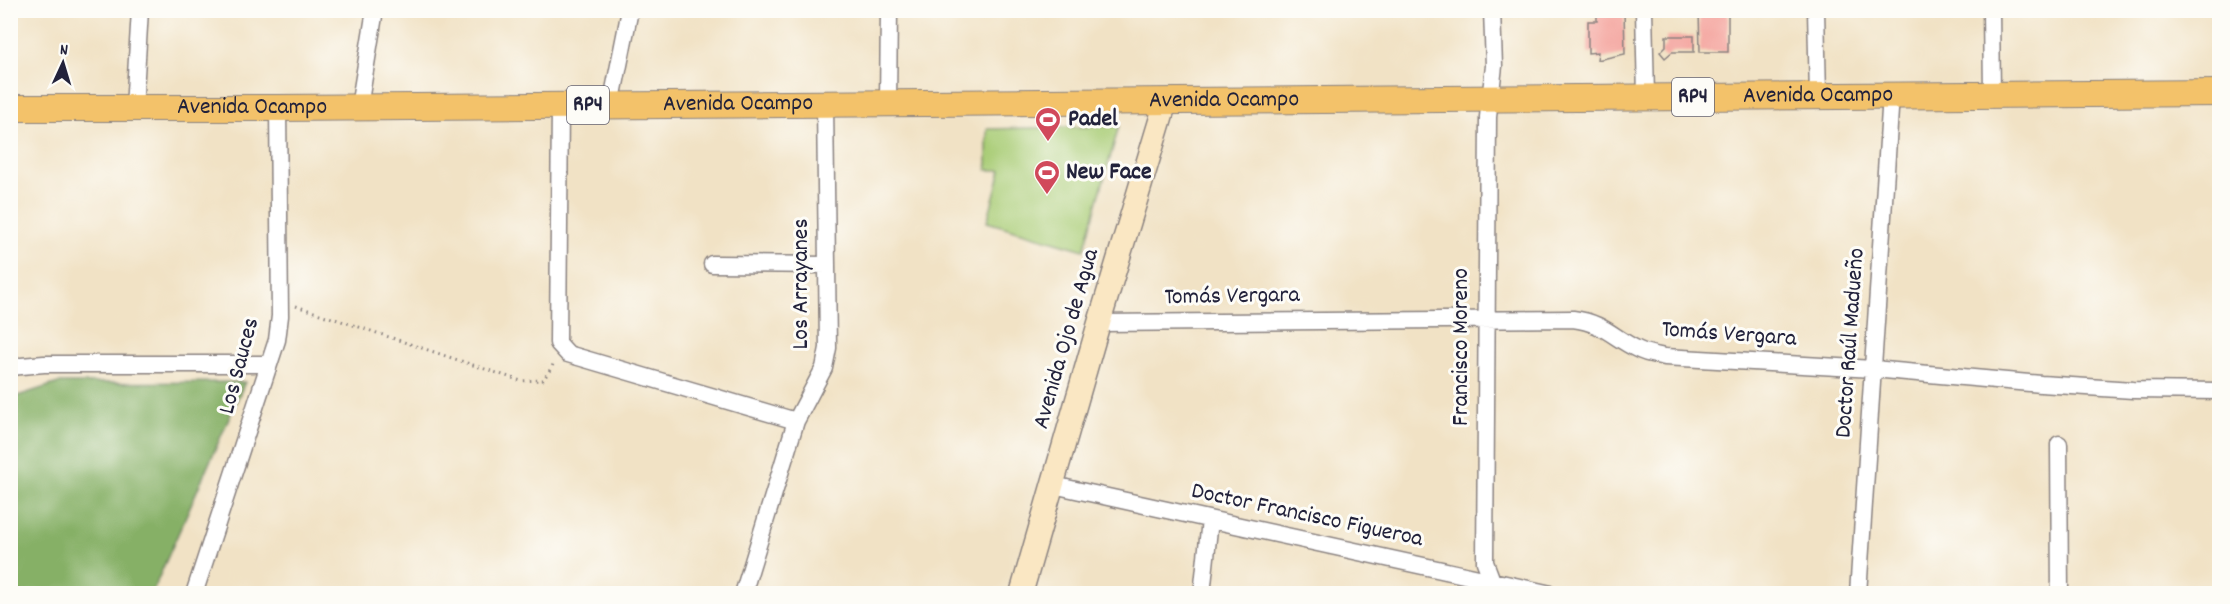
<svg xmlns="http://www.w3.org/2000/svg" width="2230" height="604" font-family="Dekko,sans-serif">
	<rect width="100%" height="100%" fill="#fdfcf7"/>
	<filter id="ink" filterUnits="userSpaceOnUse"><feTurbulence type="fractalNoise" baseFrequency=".0167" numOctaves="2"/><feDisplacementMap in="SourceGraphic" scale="12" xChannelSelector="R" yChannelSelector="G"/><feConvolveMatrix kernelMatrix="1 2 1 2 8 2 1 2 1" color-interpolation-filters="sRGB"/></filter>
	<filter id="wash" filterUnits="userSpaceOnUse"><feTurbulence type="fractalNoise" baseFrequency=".008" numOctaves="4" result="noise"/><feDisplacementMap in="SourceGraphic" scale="24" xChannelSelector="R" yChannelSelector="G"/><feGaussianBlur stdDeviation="1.35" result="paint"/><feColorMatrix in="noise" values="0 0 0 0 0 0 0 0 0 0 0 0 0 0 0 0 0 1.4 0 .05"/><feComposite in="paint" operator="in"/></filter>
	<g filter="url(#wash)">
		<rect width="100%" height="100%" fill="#f1e2c5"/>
		<path fill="#a8cc75" stroke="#657758" stroke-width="1.5" d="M1119 126 1084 250 987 222 1001 170H987V129Z"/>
		<path fill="#86b066" stroke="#546950" stroke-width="1.5" d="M245 382 152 593H11V398L58 383Z"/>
		<g id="blocks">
			<path fill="#f5aba5" d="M1597 10H1624L1625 54 1597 60 1598 52 1588 53V21H1597Z
				M1699 10H1728V52H1700Z
				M1666 36H1694V52H1672L1665 58 1660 52 1666 46Z"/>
		</g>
	</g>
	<g filter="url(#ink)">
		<use href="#blocks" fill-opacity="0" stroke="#8a8280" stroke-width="1.5"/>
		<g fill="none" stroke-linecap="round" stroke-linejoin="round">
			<defs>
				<path id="minor" d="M1492 10 1494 66 1488 117 1485 562 1497 594
					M1644 10 1646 97
					M1816 10 1818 96
					M1991 10 1992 94
					M888 103 889 10
					M560 105 558 343 568 354 796 421
					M611 105 630 10
					M359 107 375 10
					M134 108 140 10
					M712 264 827 265
					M1099 323 1573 319C1604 323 1612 337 1637 349 1646 354 1656 355 1665 357L1873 369 2041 384 2133 390 2220 391
					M10 367 44 364H269
					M2059 444 2060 594
					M1053 485 1551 594
					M194 594 277 340 280 316 278 108
					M743 594 796 421 824 368 828 348 825 103
					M1202 594 1210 520
					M1858 594 1891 95"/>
				<path id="secondary" d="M1021 594 1099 323 1166 101"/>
				<g id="primary">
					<path id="s1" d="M10 108H278L2220 93"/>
				</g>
			</defs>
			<use href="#minor" stroke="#8a8280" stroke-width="19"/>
			<use href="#secondary" stroke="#8a8280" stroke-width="25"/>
			<use href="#primary" stroke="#8a8280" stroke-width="28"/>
			<path stroke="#8a8280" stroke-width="3" stroke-dasharray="1.5 4.5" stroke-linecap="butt" d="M296 306 521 381 543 380 552 367 554 361"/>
			<use href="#minor" stroke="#fff" stroke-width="16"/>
			<use href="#secondary" stroke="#fae7c3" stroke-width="22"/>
			<use href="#primary" stroke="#f3c26a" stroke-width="26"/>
		</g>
	</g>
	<defs>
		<symbol id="stadium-pin" viewBox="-11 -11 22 30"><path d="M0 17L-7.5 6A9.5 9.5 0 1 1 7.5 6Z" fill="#d1495b" stroke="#fdfcf7"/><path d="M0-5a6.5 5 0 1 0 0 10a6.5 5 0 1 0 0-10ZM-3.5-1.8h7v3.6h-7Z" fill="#fff"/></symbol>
	</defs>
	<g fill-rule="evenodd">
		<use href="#stadium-pin" x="1033" y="105" width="30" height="40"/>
		<use href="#stadium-pin" x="1032" y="158" width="30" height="40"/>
	</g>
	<g text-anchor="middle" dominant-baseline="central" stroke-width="6" stroke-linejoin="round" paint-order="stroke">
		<g fill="#fdfcf7" stroke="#646373" stroke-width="1.5">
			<rect x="1672" y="78" width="42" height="38" rx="4.5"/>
			<rect x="567" y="86" width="42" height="38" rx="4.5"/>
		</g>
		<g font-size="22" font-weight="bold" fill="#22223b">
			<text x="1693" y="97">RP4</text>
			<text x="588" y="105">RP4</text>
		</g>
		<g font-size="24" fill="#22223b" stroke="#fdfcf7">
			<text stroke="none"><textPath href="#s1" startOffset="1808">Avenida Ocampo</textPath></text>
			<text stroke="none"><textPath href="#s1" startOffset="1214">Avenida Ocampo</textPath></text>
			<text stroke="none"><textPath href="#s1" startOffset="728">Avenida Ocampo</textPath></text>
			<text stroke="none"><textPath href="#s1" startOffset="242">Avenida Ocampo</textPath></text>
			<text transform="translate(802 284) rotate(-90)">Los Arrayanes</text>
			<text transform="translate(1232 297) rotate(-1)">Tomás Vergara</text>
			<text transform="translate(1729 335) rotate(4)">Tomás Vergara</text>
			<text transform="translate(1067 339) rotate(-74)">Avenida Ojo de Agua</text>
			<text transform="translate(1851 343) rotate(-86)">Doctor Raúl Madueño</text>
			<text transform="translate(1462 347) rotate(-90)">Francisco Moreno</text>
			<text transform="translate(240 366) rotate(-75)">Los Sauces</text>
			<text transform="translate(1307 516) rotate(12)">Doctor Francisco Figueroa</text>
		</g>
		<g font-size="24" font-weight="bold" fill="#22223b" stroke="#fdfcf7" text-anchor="start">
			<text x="1068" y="120">Padel</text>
			<text x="1066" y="173">New Face</text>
		</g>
	</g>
	<rect width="2230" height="604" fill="none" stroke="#fdfcf7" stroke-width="36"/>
	<g transform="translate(63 63) rotate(4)" stroke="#fdfcf7" stroke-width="4.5" paint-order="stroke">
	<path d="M0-4.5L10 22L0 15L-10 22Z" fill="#22223b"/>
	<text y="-9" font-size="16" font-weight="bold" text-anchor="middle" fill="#22223b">N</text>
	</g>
</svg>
